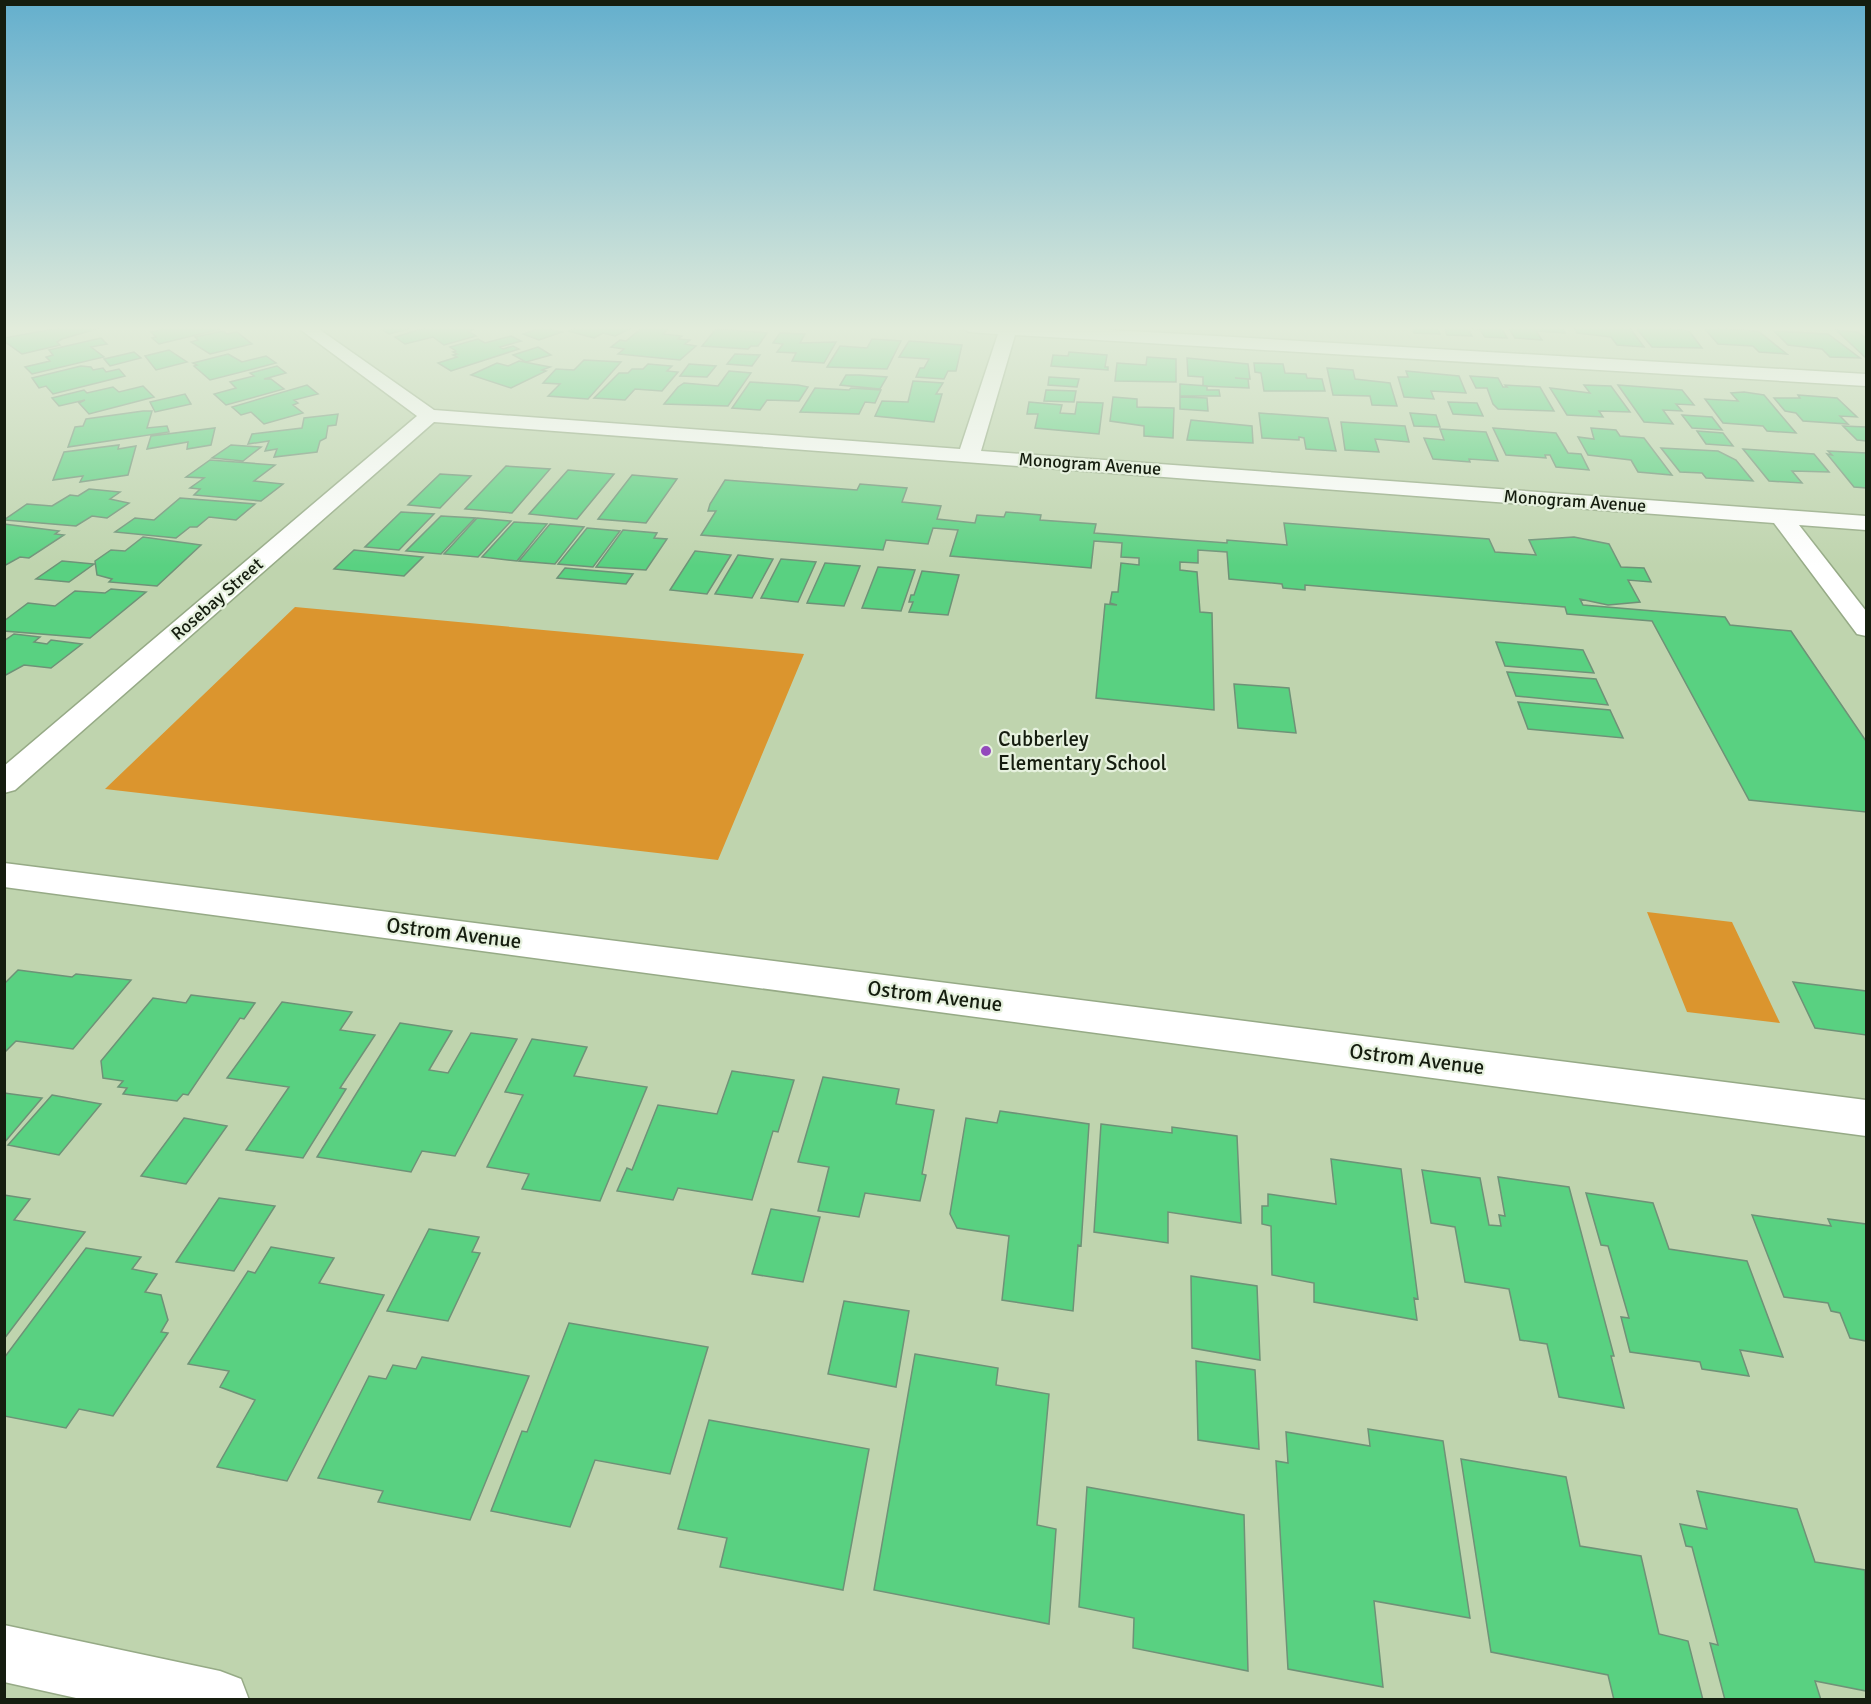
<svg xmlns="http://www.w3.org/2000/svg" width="1871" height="1704" font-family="Signika,sans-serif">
	<rect width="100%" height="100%" fill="#bfd4ae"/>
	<path fill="#db952e" d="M295 607 804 654 718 860 105 789Z
		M1647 912 1732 922 1780 1023 1687 1012Z"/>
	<path fill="#59d181" stroke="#6e9277" stroke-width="1.5" d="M64 327H103L62 339 57 342 60 345 22 354 4 341V338Z
		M156 327H229L159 344 152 338 156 337 151 332 159 330Z
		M379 327H415L389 334Z
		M428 327H468L473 330 468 331 476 336 444 345 433 337 405 344 395 337Z
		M542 327 562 332 539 340 523 334Z
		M577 327H634L615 336 603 333 594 338 568 331Z
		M643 327H671L663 334 682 336 678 339 690 340 685 344 696 346 680 360 618 354 624 349 611 347 620 340 626 341Z
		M1412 327H1437L1440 334 1414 333Z
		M1444 327H1476L1477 329 1468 328 1472 336 1447 335Z
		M1478 327H1501L1507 338 1485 337Z
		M1508 327H1562L1565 333 1536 331 1542 340 1515 338Z
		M1573 327H1629L1644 347 1617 345 1611 337 1577 333Z
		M1664 327 1689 331 1702 348 1652 347 1636 328Z
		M1703 327 1758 331 1787 354 1759 352 1753 346 1718 344Z
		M716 329 746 331 767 333 758 346H751L748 349 702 346Z
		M1836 330 1858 332 1866 338V358Z
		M223 331 227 334 237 332 252 344 210 354 191 342 198 340 195 337Z
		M1774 331 1828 334 1860 358 1830 357 1822 349 1788 345Z
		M780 333 805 334 800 343 836 342 824 363 792 361 796 353 777 352 783 344 773 343Z
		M511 336 521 341 500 347 503 349 513 346 519 349 451 371 438 363 457 357 453 355 457 354 453 352 456 351 450 347 478 339 485 343Z
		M101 338 107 344 91 347 104 357 32 374 25 367 50 361 46 357 53 355 49 350Z
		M872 339 901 341 887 369 827 367 840 346 867 348Z
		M909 341 962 345 956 371H948L944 379 916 377 920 368H924L929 359 899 357Z
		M538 347 551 355 526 362 513 355Z
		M169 350 187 362 156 370 145 356Z
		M134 352 141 358 110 366 104 359Z
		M1069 352 1107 355 1105 367H1108V370L1051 366 1053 355 1068 356Z
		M228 354 242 362 266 356 276 363 210 380 194 366 197 365 193 363Z
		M735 354 760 355 752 366 727 364Z
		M1147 357 1176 359V382L1115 381 1117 363 1146 365Z
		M1187 358 1248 364 1250 379 1235 378 1248 379 1249 388 1203 386V377L1188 376Z
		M584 360 621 362 588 399 548 396 560 384 543 383 556 369 574 370Z
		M519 361 550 367 542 370 546 371 511 388 471 375 497 363 508 366Z
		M1254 363 1283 364 1285 373 1306 374 1307 378 1322 379 1325 391H1264L1261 373 1255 372Z
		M648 364 672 366 667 371 678 372 662 391 635 389 625 400 594 398 619 373H628L632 369H643Z
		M689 364 716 366 707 377 680 376Z
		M81 366 91 367 93 370 103 368 106 372 119 369 125 376 53 394 46 386 39 388 32 378Z
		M277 366 286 373 264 379H271L284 389 226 405 214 394 236 388 230 382 254 376 250 373Z
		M1327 368 1353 370 1355 379 1390 383 1397 406 1372 405 1370 396 1333 395Z
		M729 371 751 373 728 406 664 404 678 387 684 383 718 386Z
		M1406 371 1459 376 1466 393 1431 391 1434 399 1404 397 1398 377H1408Z
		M846 375H859L887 377 880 389 840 385Z
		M1470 376 1498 378 1503 387H1507L1505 385 1540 387 1554 411 1498 409 1493 404 1487 388H1476Z
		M1049 377 1079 379 1077 387 1048 385Z
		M913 381 943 383 936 394H942L934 422 875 416 882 401 908 402Z
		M750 382 798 385 808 387 799 401 767 400 760 410 732 408Z
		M1180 384 1207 386V390H1219L1220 396H1180Z
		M307 385 318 394 294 400 298 403 293 405 303 413 264 424 251 412 241 415 232 407Z
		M1584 385 1611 386 1630 412 1599 411 1603 417 1567 415 1550 388 1590 393Z
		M1618 385 1682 390 1694 405 1676 404 1682 411 1663 410 1673 424 1644 422Z
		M143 386 154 397 89 414 79 403 85 400 59 406 52 398 84 390 87 393 113 387 119 392Z
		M815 388 849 390 851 388 881 390 875 403 865 402 859 414 800 412Z
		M1046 390 1076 391 1074 402 1044 401Z
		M1744 392 1764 395 1796 433 1767 431 1763 426 1723 423 1705 399 1738 401 1731 393Z
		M185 394 191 404 155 412 150 402Z
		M1798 395 1837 398 1857 417 1840 416 1848 424 1803 421 1796 413 1785 411 1774 398H1800Z
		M1113 397 1137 399V407L1174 408 1173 438 1144 436V426L1110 421Z
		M1180 397 1207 398 1208 411 1180 409Z
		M1029 402 1062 405 1060 413 1075 414 1077 402 1103 403 1099 434 1035 428 1038 414H1027Z
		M1448 402 1477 403 1483 416 1453 414Z
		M143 411H152L147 428 167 426 169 432 68 447 75 427 83 426 86 419Z
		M1259 413 1328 418 1336 451 1306 449 1304 438 1299 437V440L1262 438Z
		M1410 413 1436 415 1440 427 1414 426Z
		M338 414 336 425 328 426 326 438 320 441 317 452 274 457 277 449 265 451 269 441 248 444 252 434 302 428 304 418Z
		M1682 415 1712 417 1722 430 1692 428Z
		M1191 420 1252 426 1253 443 1187 440Z
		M1341 422 1405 426 1409 442 1375 439 1379 452 1345 450Z
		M1843 426 1866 427V441L1857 440Z
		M215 428 211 445 187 449 188 442 147 449 151 436Z
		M1493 428 1556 433 1568 453 1581 454 1589 470 1556 467 1550 455H1545L1546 458 1506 455Z
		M1591 428 1616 430 1620 436 1644 438 1672 475 1638 472 1631 460 1588 455 1578 437 1594 439Z
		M1440 429 1486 432 1498 461 1469 459 1470 462 1433 459 1424 438 1444 440Z
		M1697 431 1723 433 1733 446 1706 444Z
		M119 445 118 449 136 446 128 475 80 482 83 476 53 480 64 452Z
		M231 445 261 447 243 461 212 458Z
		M1661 448 1718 451 1736 460 1753 481 1706 478 1702 473 1680 472Z
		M1743 449 1814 454 1829 472 1792 471 1802 483 1769 481Z
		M1828 451 1866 453V488L1854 487 1827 454 1832 455Z
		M210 460 275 465 254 481 283 484 261 501 194 495 200 489 190 488 204 478 186 477Z
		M506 466 550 469 512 513 465 509Z
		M568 470 614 474 577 519 529 514Z
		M440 474 471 476 440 508 408 505Z
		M632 475 677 479 646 523 598 519Z
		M725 480 857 490 860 484 907 488 902 502 941 506 937 519 975 523 977 515 1004 517 1006 512 1041 515 1040 520 1096 524 1094 533 1227 543V540L1287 545 1284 523 1489 539 1495 552 1536 555 1529 540 1574 537 1609 544 1621 567 1644 568 1651 582 1628 580 1640 602 1608 605 1580 599 1583 605 1725 617 1730 625 1791 631 1866 741V812L1749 800 1652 621 1567 614 1565 607 1305 585V590L1283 588 1282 584 1229 579 1227 552 1198 550V563L1180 562V570L1197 572 1200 612 1212 613 1214 710 1096 698 1105 604 1117 605 1110 603 1112 592H1118L1121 563 1139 565V558L1121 557 1122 543 1094 541 1091 568 950 556 958 530 933 528 928 544 886 540 883 550 701 535 716 511H708L710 504Z
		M89 489 120 492 110 499 129 503 107 518 92 516 76 526 4 520 27 504 52 506 70 495 78 496Z
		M180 498 255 504 236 520 209 517 197 527H190L176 538 115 532 135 518 154 520Z
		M401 512 434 514 399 550 365 547Z
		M441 516 475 518 441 554 406 551Z
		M477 518 511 521 478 557 444 554Z
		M514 522 547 524 517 561 482 557Z
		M4 524 59 531 55 534 64 535 29 558 20 557 4 566Z
		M550 524 584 527 555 564 519 561Z
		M587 528 620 531 593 567 558 564Z
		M623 530 657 533 654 538 667 539 646 570 596 567Z
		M143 537 201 545 157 586 109 582 112 579 97 575 95 561 111 550 125 551Z
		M354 550 423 557 404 576 334 569Z
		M695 551 731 555 707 594 670 590Z
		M738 555 773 559 752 598 715 594Z
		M781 559 816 562 798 602 761 598Z
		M62 561 94 564 69 582 36 579Z
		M825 563 860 566 844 606 807 603Z
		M878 567 915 570 901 611 862 608Z
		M565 568 633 574 626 584 557 578Z
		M922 571 959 575 948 615 909 612 913 602H909L911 595H914Z
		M111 589 146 592 90 638 4 631V621L28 603 55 606 75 591 105 593Z
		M14 634 40 637 34 642 47 644 51 640 82 644 51 668 24 665 4 676V641Z
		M1496 642 1583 650 1594 673 1505 666Z
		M1507 672 1596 679 1608 705 1516 696Z
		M1234 684 1289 688 1296 733 1238 728Z
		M1518 702 1610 710 1623 738 1528 729Z
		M18 970 72 977 76 974 131 980 73 1049 16 1041 4 1053V984Z
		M1793 982 1866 991V1035L1815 1028Z
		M191 995 255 1003 244 1019 240 1018 188 1095 183 1094 177 1101 123 1094 127 1088 118 1087 123 1081 103 1078 101 1061 153 998 186 1003Z
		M282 1002 352 1012 340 1030 375 1035 340 1088 346 1089 303 1158 246 1150 289 1087 227 1078Z
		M400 1023 452 1031 429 1070 448 1073 471 1033 517 1039 455 1156 422 1151 411 1172 317 1157Z
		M532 1039 587 1047 574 1076 647 1087 600 1201 522 1189 529 1174 487 1167 523 1095 505 1092Z
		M732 1071 794 1080 778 1132 773 1131 752 1200 678 1188 673 1200 617 1191 627 1168 632 1170 658 1105 717 1114Z
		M823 1077 899 1089 896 1104 934 1110 922 1174 926 1175 920 1201 865 1193 859 1217 818 1211 829 1167 798 1162Z
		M4 1093 42 1098 4 1143Z
		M52 1095 101 1104 59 1155 8 1145Z
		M1000 1111 1089 1124 1081 1246 1078 1245 1073 1311 1002 1300 1009 1236 957 1228 950 1214 966 1118 997 1123Z
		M184 1118 227 1126 186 1184 141 1176Z
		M1101 1124 1172 1133V1127L1237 1136 1241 1223 1168 1212V1243L1094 1232Z
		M1331 1159 1401 1169 1418 1299 1414 1298 1417 1320 1314 1302V1283L1272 1275 1271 1226 1262 1224V1206H1268V1194L1336 1204Z
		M1422 1170 1480 1178 1489 1225 1501 1226 1499 1215 1505 1216 1498 1177 1569 1187 1614 1356H1611L1624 1408 1559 1397 1547 1344 1520 1340 1509 1289 1465 1282 1455 1227 1431 1223Z
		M1586 1193 1653 1203 1669 1249 1747 1261 1783 1357 1740 1350 1749 1376 1702 1369 1700 1362 1630 1352 1621 1317 1629 1318 1608 1246 1601 1245Z
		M4 1195 30 1199 14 1220 85 1232 4 1339Z
		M219 1198 275 1206 234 1271 176 1262Z
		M771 1209 820 1217 803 1282 752 1274Z
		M1752 1215 1831 1226 1828 1219 1866 1224V1341L1850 1338 1840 1313 1831 1311 1828 1303 1784 1297Z
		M429 1229 479 1237 472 1252 480 1253 448 1321 387 1311Z
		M271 1247 334 1258 319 1283 384 1295 287 1481 217 1467 255 1400 220 1387 229 1371 188 1364 248 1271 255 1273Z
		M86 1248 141 1257 132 1269 157 1274 145 1292 161 1295 168 1320 161 1332 168 1333 113 1416 79 1409 66 1428 4 1416V1358Z
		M1191 1276 1257 1286 1260 1360 1192 1348Z
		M844 1301 909 1311 896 1387 828 1374Z
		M569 1323 708 1347 670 1474 595 1460 570 1527 491 1511 522 1431 527 1432Z
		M915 1354 998 1368 996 1385 1049 1394 1037 1525 1056 1529 1049 1624 874 1590Z
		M422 1357 529 1376 470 1520 378 1502 383 1491 318 1478 369 1376 386 1379 393 1365 416 1369Z
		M1196 1361 1255 1370 1259 1449 1198 1440Z
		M709 1420 869 1449 843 1590 720 1567 727 1538 678 1529Z
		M1368 1429 1443 1441 1470 1618 1374 1601 1383 1687 1288 1669 1276 1461 1288 1463 1286 1432 1370 1446Z
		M1461 1459 1566 1477 1580 1546 1641 1556 1659 1634 1688 1641 1703 1700H1614L1608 1675 1491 1652Z
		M1087 1487 1244 1515 1248 1671 1133 1648 1134 1618 1079 1607Z
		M1697 1491 1797 1509 1815 1562 1865 1570 1866 1691 1815 1681 1821 1700H1725L1710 1643 1718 1645 1692 1547 1686 1546 1680 1524 1707 1529Z"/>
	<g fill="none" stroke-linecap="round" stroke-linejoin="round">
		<defs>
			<path id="street" d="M297 327H316L434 410 960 449 998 334 969 332 961 327H1060L1866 374V386L1015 335 981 451 1866 516V530L1799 525 1866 611V636L1857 634 1774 523 434 422 15 790 4 793V766L417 416Z
				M4 863 1866 1100V1136L4 887Z
				M4 1625 220 1671 241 1679 249 1700H85L4 1682Z"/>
		</defs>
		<use href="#street" stroke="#96aa86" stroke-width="3"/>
		<use href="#street" fill="#fff" fill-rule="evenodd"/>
	</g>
	<linearGradient id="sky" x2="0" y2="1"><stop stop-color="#64afcd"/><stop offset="0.58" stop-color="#e2ecdb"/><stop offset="1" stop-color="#e2ecdb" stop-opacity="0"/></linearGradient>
	<rect width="1871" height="566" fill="url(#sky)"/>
	<circle fill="#9349bc" stroke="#e6f1de" stroke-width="2" cx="986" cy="751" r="6"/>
	<g text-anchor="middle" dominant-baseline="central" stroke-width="4.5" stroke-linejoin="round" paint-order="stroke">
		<g font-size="18" fill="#151d0f" stroke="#e6f1de">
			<text transform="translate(1090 464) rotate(4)">Monogram Avenue</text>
			<text transform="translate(1575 501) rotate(4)">Monogram Avenue</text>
			<text transform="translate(217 599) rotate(-41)">Rosebay Street</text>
		</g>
		<g font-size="21" fill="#151d0f" stroke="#e6f1de" text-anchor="start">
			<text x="998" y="739">Cubberley<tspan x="998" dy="24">Elementary School</tspan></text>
		</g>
		<g font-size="21" fill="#151d0f" stroke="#e6f1de">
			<text transform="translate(454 933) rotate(7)">Ostrom Avenue</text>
			<text transform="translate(935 996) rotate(7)">Ostrom Avenue</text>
			<text transform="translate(1417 1059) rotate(7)">Ostrom Avenue</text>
		</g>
	</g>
	<rect width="1871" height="1704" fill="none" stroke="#151d0f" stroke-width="12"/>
</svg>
